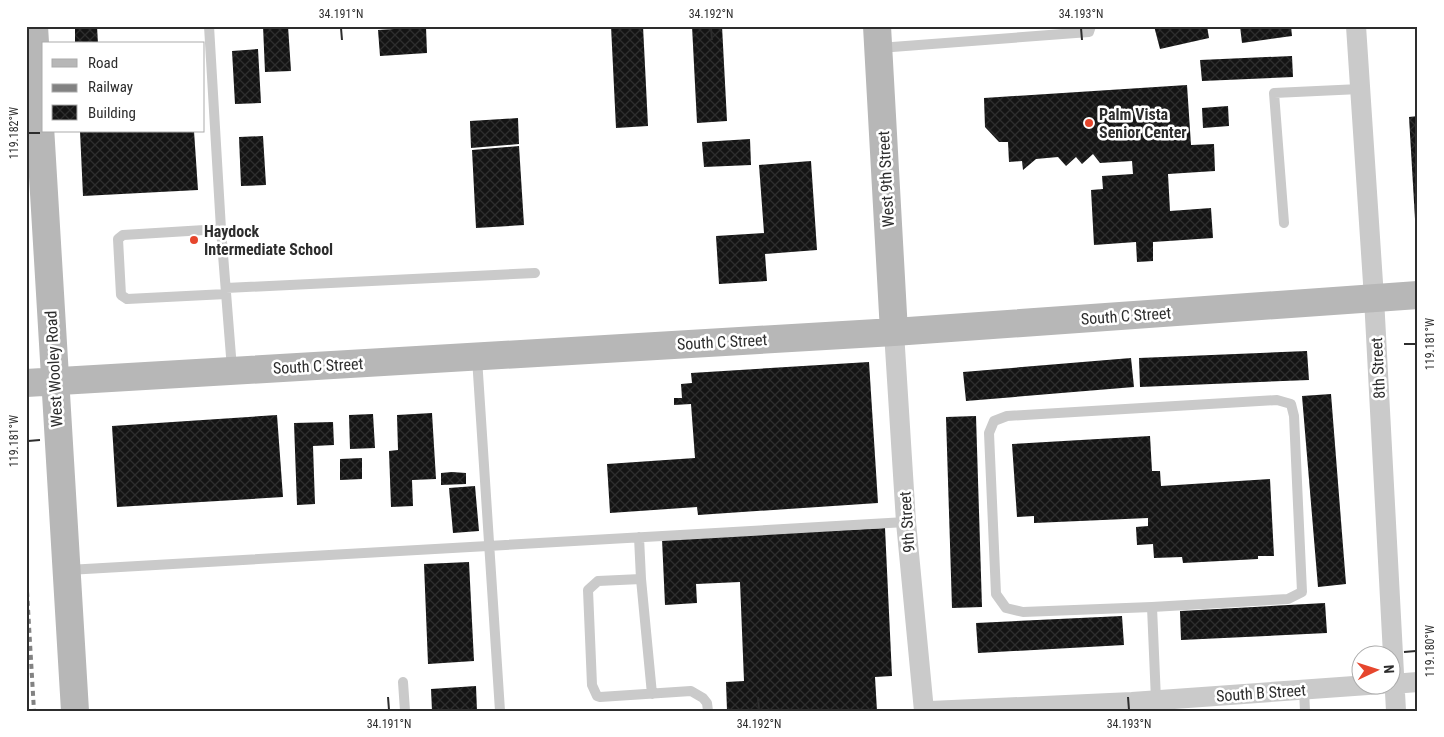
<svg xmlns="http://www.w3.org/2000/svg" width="1444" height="737" font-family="'Roboto Condensed',sans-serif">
	<defs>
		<pattern id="building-cross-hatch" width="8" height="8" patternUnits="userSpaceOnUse" patternTransform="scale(1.25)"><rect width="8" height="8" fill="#141414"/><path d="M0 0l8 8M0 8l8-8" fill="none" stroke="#2e2e2e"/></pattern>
	</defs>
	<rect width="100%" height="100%" fill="#fff"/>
	<path fill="url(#building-cross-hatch)" d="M75 26H97L98 44H75Z
		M263 26H288L291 71 265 72Z
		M611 26H643L648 126 616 128Z
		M692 26H722L727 121 697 123Z
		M1154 26H1207L1209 38 1160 49Z
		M1240 26H1291L1292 36 1242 43Z
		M426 27 427 53 380 56 378 30Z
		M258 49 261 103 235 104 232 51Z
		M1292 56 1293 77 1202 81 1200 60Z
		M1187 85 1191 145 1214 144 1215 171 1168 174 1170 211 1211 208 1213 238 1153 242V261L1137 262 1136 242 1094 245 1091 190 1103 189 1102 176 1133 174 1132 161 1100 163 1093 154 1082 164 1076 157 1066 166 1058 157 1036 159 1023 170 1022 161 1009 162 1008 142H999L985 127 984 98Z
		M1228 106 1229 126 1203 128 1202 108Z
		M1418 116V236H1416L1409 117Z
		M518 118 519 144 471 148 470 121Z
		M80 131H194L198 190 83 196Z
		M263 136 266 185 241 186 239 137Z
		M750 139 751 165 704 167 702 142Z
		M519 146 524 225 476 228 472 150Z
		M811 161 817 250 765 254 767 281 719 284 716 236 764 233 759 165Z
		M1307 351 1309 380 1140 387 1139 358Z
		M1131 358 1134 387 966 401 963 372Z
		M869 362 878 503 698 515 697 507 610 513 607 464 695 458 691 404 674 405V398H682L681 384 692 383 691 373Z
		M1331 394 1346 584 1318 587 1302 396Z
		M432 413 436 479 412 480 413 506 391 507 389 451 398 450 397 415Z
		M373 414 375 448 350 449 349 415Z
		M277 415 283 497 117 507 112 426Z
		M976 416 982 607 952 608 946 417Z
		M333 422 334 445 313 446 315 504 297 505 294 423Z
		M1150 436 1152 471H1160L1161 486 1270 479 1274 556H1258V559L1183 563 1182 557 1154 558 1153 544 1137 545 1136 527 1148 526V518L1034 523V516L1017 517 1012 444Z
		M362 458V479L340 480V459Z
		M452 472 466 473V484L441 485V473Z
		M475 486 479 531 453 533 449 488Z
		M885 528 892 676 875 677 877 711H727L726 682 744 681 740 582 696 584 697 603 665 605 662 539Z
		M469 562 474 661 428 664 424 564Z
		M1325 603 1327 633 1181 640 1180 611Z
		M1122 616 1124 645 978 653 976 623Z
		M476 686 477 711H432L431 689Z"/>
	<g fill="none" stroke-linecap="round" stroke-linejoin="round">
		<path stroke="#cacaca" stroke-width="10" d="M209 26 221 229 232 369
			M879 48 1089 32 1091 26
			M1284 223 1274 93 1360 89
			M221 229 123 235 118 239 121 295 127 299 226 294
			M226 288 535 273
			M477 358 500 711
			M1277 400 1291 404 1294 416 1302 592 1288 599 1152 607 1023 612 1006 608 996 594 989 433 994 421 1007 416Z
			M639 537 641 579
			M68 570 906 522
			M1152 607 1156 700
			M403 682 405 711
			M1304 690 1305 711
			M652 694 641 579 598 581 588 590 592 685 597 696 600 697 691 691 703 698 707 703 708 711"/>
		<path stroke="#cacaca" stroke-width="20" d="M1356 26 1374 298 1396 711
			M894 332 906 522 924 711
			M1392 684 1418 682
			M930 711 1132 702 1382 684"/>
		<path stroke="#b7b7b7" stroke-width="28" d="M34 26 75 711
			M877 26 894 332
			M26 383 894 332 1418 295"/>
		<path stroke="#828282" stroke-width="4" stroke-dasharray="5 4" stroke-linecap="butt" d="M26 574 34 711"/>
	</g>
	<path fill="none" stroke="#2d2d2d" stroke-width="2" d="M341 28 342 40M711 28 712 40M1081 28 1082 40M28 133H40M1404 344H1416M28 441 40 440M1404 652 1416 651M388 697 389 710M758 697 759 710M1128 697 1129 710"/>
	<g fill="#e6462d" stroke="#fff" stroke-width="2">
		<circle cx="1089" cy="123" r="5"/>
		<circle cx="194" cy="240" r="5"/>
	</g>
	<g text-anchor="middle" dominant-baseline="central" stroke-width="5" stroke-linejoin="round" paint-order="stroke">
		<g font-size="16" font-weight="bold" fill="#2d2d2d" stroke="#fff" text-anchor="start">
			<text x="1099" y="114">Palm Vista<tspan x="1099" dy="18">Senior Center</tspan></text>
			<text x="204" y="231">Haydock<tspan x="204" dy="18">Intermediate School</tspan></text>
		</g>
		<g font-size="16" fill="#2d2d2d" stroke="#fff">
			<text transform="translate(886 179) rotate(-93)">West 9th Street</text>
			<text transform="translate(1126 316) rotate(-4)">South C Street</text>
			<text transform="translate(722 342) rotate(-3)">South C Street</text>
			<text transform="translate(318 366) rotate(-3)">South C Street</text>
			<text transform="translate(1378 368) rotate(-93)">8th Street</text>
			<text transform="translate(54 369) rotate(-93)">West Wooley Road</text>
			<text transform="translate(907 522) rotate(-94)">9th Street</text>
			<text transform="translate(1261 693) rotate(-4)">South B Street</text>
		</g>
	</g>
	<rect width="1444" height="737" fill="none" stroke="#ffffff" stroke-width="55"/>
	<rect x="42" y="42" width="162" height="90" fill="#ffffff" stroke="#ababab"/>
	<rect x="52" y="59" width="25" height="8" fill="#b7b7b7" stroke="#ababab"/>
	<text x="88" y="68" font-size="15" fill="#2d2d2d">Road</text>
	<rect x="52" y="84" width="25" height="8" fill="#828282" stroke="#ababab"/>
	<text x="88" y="92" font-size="15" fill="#2d2d2d">Railway</text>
	<rect x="52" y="105" width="25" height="15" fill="url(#building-cross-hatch)" stroke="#ababab"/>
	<text x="88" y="118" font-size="15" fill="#2d2d2d">Building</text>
	<g transform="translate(1376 670) rotate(86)"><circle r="24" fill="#ffffff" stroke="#ababab"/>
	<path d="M0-4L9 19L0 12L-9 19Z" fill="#e6462d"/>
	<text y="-8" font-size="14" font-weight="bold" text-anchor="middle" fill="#2d2d2d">N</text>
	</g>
	<rect x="28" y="28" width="1388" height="682" fill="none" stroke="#2d2d2d" stroke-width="2"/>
	<g font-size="12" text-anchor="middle" fill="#2d2d2d">
		<text x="341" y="18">34.191°N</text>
		<text x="711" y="18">34.192°N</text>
		<text x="1081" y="18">34.193°N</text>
		<text transform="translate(14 133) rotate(-90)" y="4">119.182°W</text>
		<text transform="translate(1430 344) rotate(-90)" y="4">119.181°W</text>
		<text transform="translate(14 441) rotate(-90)" y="4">119.181°W</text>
		<text transform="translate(1430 651) rotate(-90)" y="4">119.180°W</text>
		<text x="389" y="728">34.191°N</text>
		<text x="759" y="728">34.192°N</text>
		<text x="1129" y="728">34.193°N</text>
	</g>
</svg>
